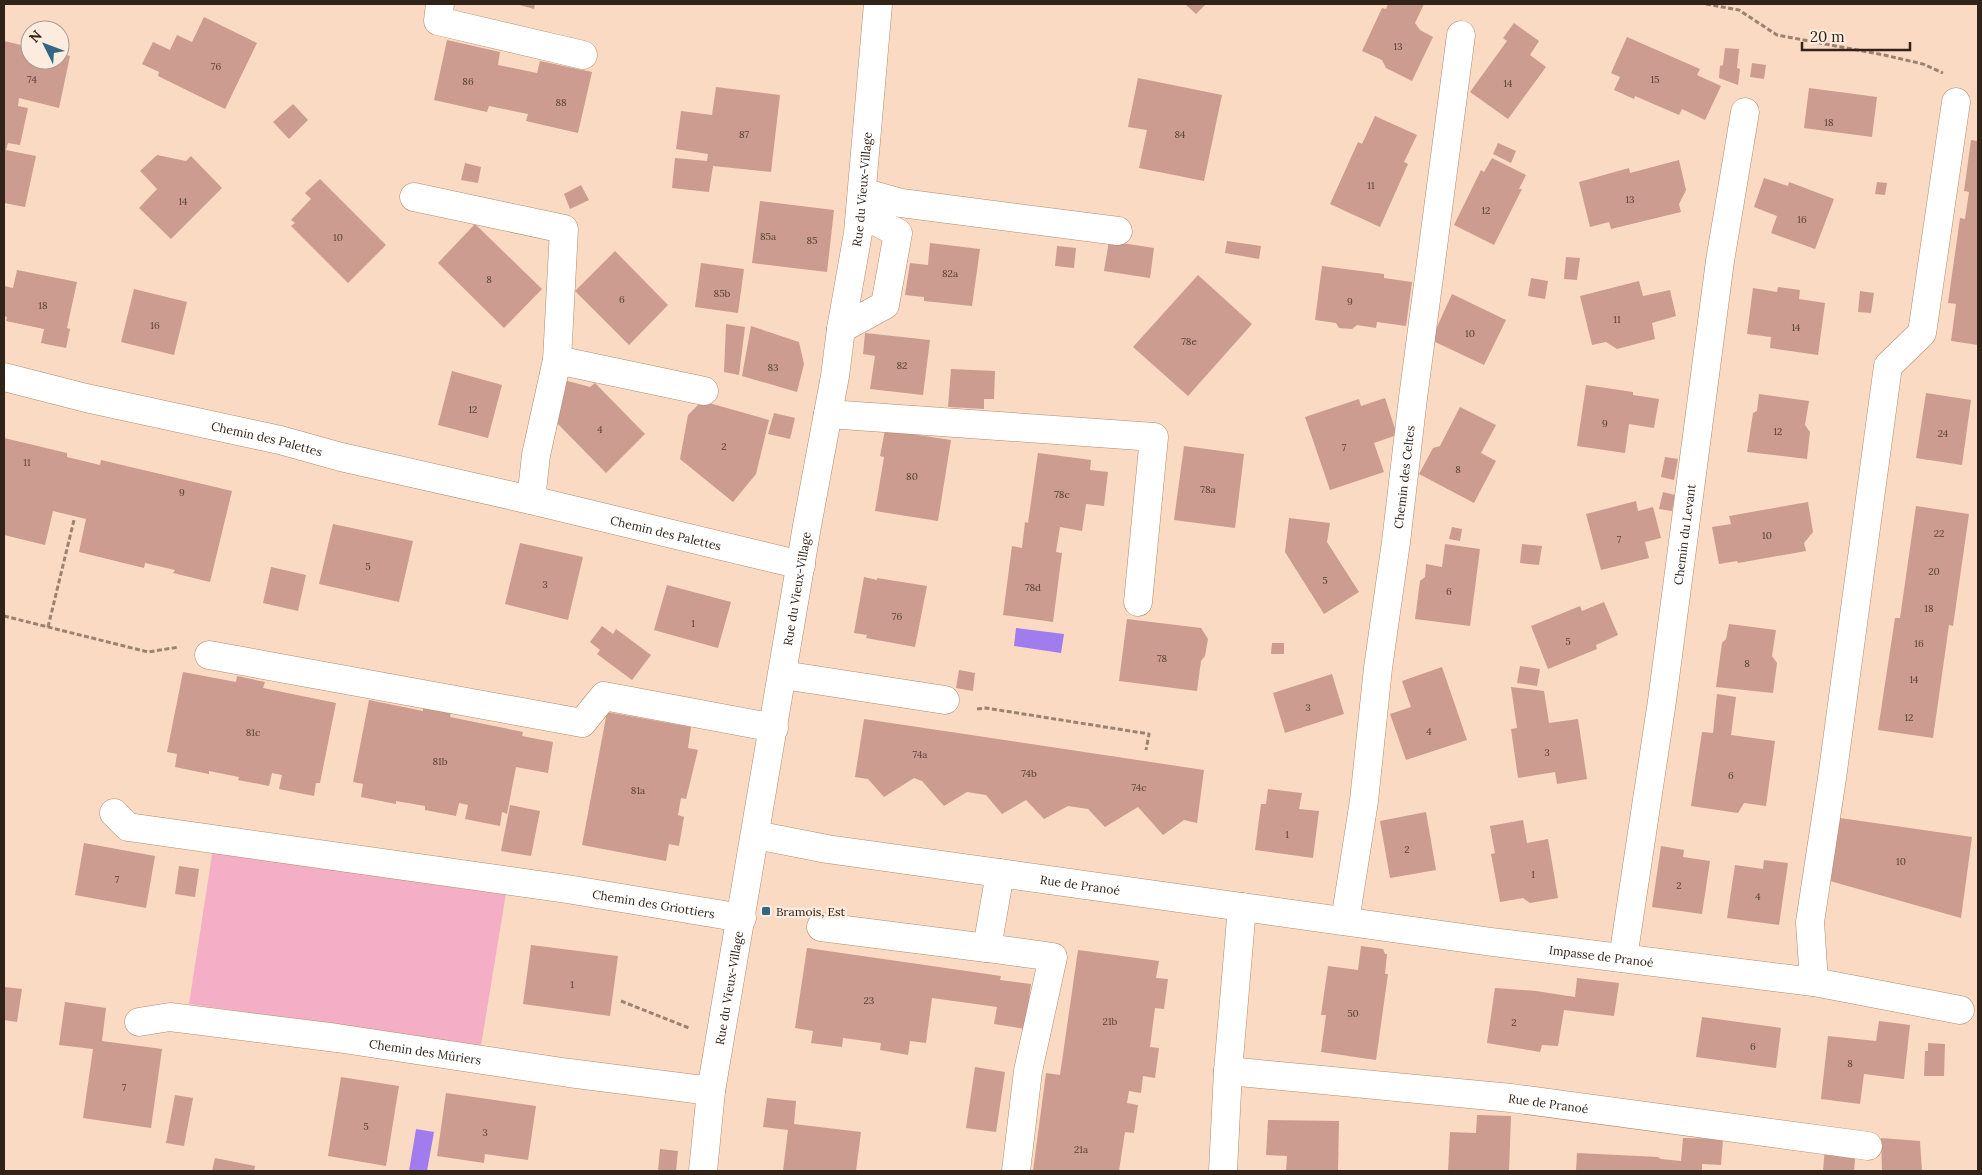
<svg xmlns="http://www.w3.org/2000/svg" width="1982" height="1175" font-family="Lora,serif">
	<rect width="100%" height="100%" fill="#fbdac3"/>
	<path fill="#f4afc7" d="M213 848 507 887 481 1046 189 1004Z"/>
	<path fill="#a17cef" d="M1016 628 1064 634 1061 653 1014 646Z
		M416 1129 434 1132 427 1171H409Z"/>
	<path fill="#cb9c8f" d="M516 4H535L534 9Z
		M1185 4H1206L1196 14Z
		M1388 4H1424L1415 23 1420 30 1433 37 1412 81 1386 68 1382 60 1362 51 1382 8 1386 9Z
		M204 17 257 43 225 109 158 76 159 72 142 64 153 42 170 50 177 35 192 42Z
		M1514 23 1539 41 1530 55 1546 67 1508 119 1470 92 1507 41 1503 38Z
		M1627 37 1700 69 1697 75 1721 86 1705 120 1682 109 1679 115 1635 96 1634 99 1614 90 1620 77 1611 73Z
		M447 40 500 52 498 65 537 73 540 61 592 72 578 133 526 121 528 114 489 106 487 112 434 100Z
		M4 41 30 47V60H60V53L70 56 59 108 19 98 18 106 28 108 20 145 8 143 6 150 36 156 25 207 4 203Z
		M1725 48 1739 49 1737 68 1740 69 1738 85 1719 78 1720 66 1723 65Z
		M1752 63 1766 65 1764 79 1750 77Z
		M1138 78 1222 95 1204 181 1139 168 1147 130 1128 127Z
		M716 87 780 95 771 172 713 166 709 192 672 188 675 158 707 161 708 154 676 149 681 111 712 115Z
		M1809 88 1877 97 1872 137 1804 128Z
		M293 104 308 120 289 139 273 122Z
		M1375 116 1417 135 1404 162 1408 164 1380 227 1330 204 1358 142 1362 144Z
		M1971 140 1978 141V345L1951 341 1956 304 1948 303 1960 218 1965 219 1969 192 1964 191Z
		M1498 143 1516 151 1511 163 1493 154Z
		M157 155 186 161 191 156 222 188 171 239 139 208 157 189 140 171Z
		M1492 158 1526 175 1519 189H1522L1494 245 1454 225 1481 170 1484 172Z
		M1679 160 1686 190 1679 204 1681 212 1611 229 1609 222 1590 227 1579 182 1629 168 1630 173Z
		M465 163 481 167 478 183 461 180Z
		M1764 178 1788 186 1789 182 1834 199 1815 249 1771 233 1777 216 1754 207Z
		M320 179 386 245 348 283 291 226 295 223 291 220 311 199 305 193Z
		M1877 182 1887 183 1885 195 1875 194Z
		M581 185 589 200 570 209 564 194Z
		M760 201 834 210 827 272 752 263Z
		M475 224 542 289 504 328 438 263Z
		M1109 241 1154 248 1150 278 1104 271Z
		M1227 241 1261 246 1259 259 1225 253Z
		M930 243 980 249 972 306 924 301V297L905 295 910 263 928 265Z
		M1057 246 1076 248 1074 268 1055 266Z
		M615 251 668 305 629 345 575 291Z
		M1566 257 1580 258 1577 280 1564 279Z
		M701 263 744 269 738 313 695 307Z
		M1322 266 1384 274V278L1412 282 1406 326 1377 322 1376 328 1357 325 1352 329 1339 328 1336 323 1315 320Z
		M17 270 77 282 67 328 70 329 66 348 41 343 44 329 6 321 7 317 4 316V286L13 288Z
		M1198 275 1252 324 1188 396 1133 347Z
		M1531 278 1548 281 1545 299 1528 296Z
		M1639 281 1643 296 1670 290 1676 316 1652 323 1655 339 1617 349 1606 342 1592 345 1580 296Z
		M1778 287 1800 290 1799 299 1825 303 1818 355 1770 348 1771 337 1747 334 1753 288 1777 292Z
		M134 289 187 302 174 355 121 342Z
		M1860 291 1874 293 1871 313 1858 312Z
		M1452 294 1506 320 1484 365 1431 340Z
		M726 324 745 327 739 375 724 372Z
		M751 326 799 342 804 364 797 392 742 376Z
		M865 333 930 340 923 395 870 389 875 356 863 354Z
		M951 369 995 371 994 399H984V409L948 407Z
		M452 371 502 385 488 438 438 425Z
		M564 380 590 387 595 383 645 434 606 473 556 422 559 418 555 414Z
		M1586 385 1633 392V395L1659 399 1654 428 1629 424 1625 453 1577 446Z
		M1926 393 1971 400 1962 465 1916 458Z
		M1759 394 1809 401 1805 425 1810 432 1807 459 1747 452 1753 413 1757 411Z
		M1385 398 1397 435 1374 443 1384 472 1330 490 1305 417 1359 399 1361 406Z
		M702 401 769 420 756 474 733 502 680 459 688 415Z
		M1460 407 1496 425 1481 453 1496 461 1474 503 1419 474 1433 448 1440 446Z
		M774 413 795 418 790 439 768 434Z
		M885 430 951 440 938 521 875 511 884 457 880 456Z
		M4 438 67 453V457L100 465 101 460 232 491 210 582 173 573 175 570 145 563 144 568 79 552 86 519 53 511 45 545 4 535Z
		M1184 446 1244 454 1235 528 1174 520Z
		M1038 453 1091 460 1090 470 1108 472 1104 506 1086 504 1082 531 1060 527 1056 552 1062 553 1053 622 1003 615 1012 546 1022 548 1025 522 1028 523Z
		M1665 457 1678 459 1674 480 1661 477Z
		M1663 492 1675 495 1672 511 1659 509Z
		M1636 501 1638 511 1653 507 1661 538 1645 542 1649 558 1601 570 1586 514Z
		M1808 502 1813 532 1804 543 1806 551 1738 563 1737 561 1719 564 1712 527 1731 524 1729 516Z
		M1916 506 1969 514 1953 626 1949 625 1933 738 1878 730 1895 618H1900Z
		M1289 518 1330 523 1327 542 1359 592 1324 614 1285 552Z
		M333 524 413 541 399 602 319 584Z
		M1452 527 1462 529 1460 541 1449 539Z
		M520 543 583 557 568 620 505 604Z
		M1445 544 1480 549 1470 626 1415 619 1420 581 1425 577 1426 564 1442 567Z
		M1522 544 1542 546 1539 565 1520 563Z
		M271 567 306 575 298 611 263 603Z
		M864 577 877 580V578L927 586 915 647 866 638 867 635 854 633Z
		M667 585 731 602 718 648 654 630Z
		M1604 602 1618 635 1596 645 1597 649 1548 669 1531 626 1580 606 1582 611Z
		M1127 619 1201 628 1208 639 1205 656 1201 661 1197 691 1119 681Z
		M1729 624 1776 630 1772 656 1777 663 1773 693 1716 687 1722 643 1726 639Z
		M602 626 613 634 616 629 651 655 632 680 597 654 600 650 590 642Z
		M1272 643H1284V654H1271Z
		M1520 666 1540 669 1537 686 1517 683Z
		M1442 667 1467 740 1406 760 1390 714 1411 707 1402 681Z
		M959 670 975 673 973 691 956 688Z
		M183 672 236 682 237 676 265 682 263 688 336 703 320 783H316L314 796 279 789 282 775 272 773 269 786 238 780 239 777 209 771V774L175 767 177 754 167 752Z
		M1332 674 1344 714 1285 733 1273 693Z
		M1511 687 1544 691 1549 723 1578 719 1587 779 1557 784 1555 772 1518 778 1511 729 1517 728Z
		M1717 694 1736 697 1731 735 1775 741 1766 806 1744 803 1738 813 1691 806 1702 732 1713 733Z
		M369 700 423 711V705L451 711 450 717 523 732 522 736 553 742 548 773 516 767 507 814 502 812 500 826 465 819 468 805 459 803 456 816 425 810V806L396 801V804L361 797 363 784 353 782Z
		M607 712 691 727 688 748 698 750 686 799 681 798 678 815 684 817 679 846 669 844 666 861 582 845Z
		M864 719 1204 770 1197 823 1184 820 1163 835 1138 807 1105 827 1088 809 1068 806 1044 819 1026 800 1002 814 986 795 967 792 944 806 922 781 914 778 884 797 868 779 855 777Z
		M1268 789 1302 793 1299 809 1319 811 1313 858 1255 850 1261 804H1266Z
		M510 805 540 811 531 856 501 851Z
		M1426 812 1436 870 1390 878 1380 821Z
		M1840 818 1972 837 1961 918 1830 881Z
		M1523 820 1527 843 1548 839 1558 898 1530 903 1523 898 1500 902 1491 854 1495 853 1490 826Z
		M84 843 155 856 146 908 75 895Z
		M1661 846 1684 850 1683 857 1710 861 1702 914 1652 907Z
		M1764 860 1788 863 1779 925 1727 918 1735 865 1763 869Z
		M179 866 199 869 195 897 175 894Z
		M531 945 618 956 610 1016 523 1004Z
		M1361 946 1383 949 1385 954H1387L1385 974H1388L1376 1060 1321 1052 1326 1015H1321L1328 966 1358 970Z
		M807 948 1001 976 1000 980 1031 984 1025 1029 994 1024 997 1007 932 998 926 1043 910 1041 908 1055 880 1050 881 1043 843 1038 842 1047 811 1043 813 1031 795 1028Z
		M1078 950 1159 961 1156 978 1168 979 1164 1009 1155 1008 1150 1047 1159 1048 1155 1078 1143 1076 1141 1093 1129 1091 1127 1103 1138 1105 1134 1133 1125 1132 1119 1171H1033L1046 1073 1060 1075Z
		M1577 978 1619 983 1614 1016 1564 1010 1558 1046 1542 1045 1540 1052 1487 1043 1495 988 1536 991 1575 997Z
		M4 987 22 989 17 1022 4 1020Z
		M65 1002 106 1008 102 1041 162 1049 151 1128 83 1118 93 1049 59 1045Z
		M1702 1017 1781 1028 1776 1068 1696 1057Z
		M1879 1021 1910 1025 1904 1079 1864 1074 1860 1104 1821 1099 1828 1036 1876 1041Z
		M1928 1043 1945 1044 1944 1076H1924L1925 1051H1928Z
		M975 1067 1005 1072 996 1132 966 1128Z
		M341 1077 399 1086 386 1166 328 1156Z
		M446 1093 536 1106 528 1160 485 1154 484 1163 437 1156Z
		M175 1095 193 1098 184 1146 166 1143Z
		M767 1098 796 1101 794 1124 861 1132 856 1171H783L788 1130 763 1127Z
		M1477 1115 1511 1116 1509 1171H1448L1450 1132 1476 1133Z
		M1268 1120 1339 1121 1338 1171H1286L1287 1156 1266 1155Z
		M1683 1138 1723 1139 1721 1165 1702 1164V1171H1576L1577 1153 1658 1157 1661 1159 1681 1161Z
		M1881 1138 1920 1141 1922 1171H1882Z
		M1825 1147 1856 1150 1854 1171H1823Z
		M660 1149 678 1151 676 1171H658Z
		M215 1158 255 1166 254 1171H212Z"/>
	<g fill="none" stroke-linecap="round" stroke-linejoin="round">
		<defs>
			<g id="minor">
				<path d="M440 4 438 21 583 55"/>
				<path d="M862 192 901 203 1118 231"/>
				<path d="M414 197 564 229 557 360 536 455 531 500"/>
				<path d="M841 329 885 305 898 233 860 213"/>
				<path d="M557 360 704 391"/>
				<path id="s1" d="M4 377 86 398 280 440 341 457 531 500 801 565"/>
				<path d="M828 414 1154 437 1138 602"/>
				<path d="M209 655 582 723 604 696 774 728"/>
				<path d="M783 675 945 700"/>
				<path id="s2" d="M114 813 128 827 567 889 742 918"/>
				<path id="s3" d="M756 835 827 849 1242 907 1492 942 1814 982 1960 1010"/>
				<path d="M1000 873 987 948 1053 957 1028 1071 1016 1171"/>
				<path id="s4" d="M1345 921 1364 801 1378 668 1396 542 1413 398 1461 35"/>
				<path d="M821 927 987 948"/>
				<path id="s5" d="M1623 958 1662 701 1720 261 1745 112"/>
				<path d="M1814 982 1810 922 1832 778 1888 366 1922 333 1956 102"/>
				<path id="s6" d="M139 1022 170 1017 337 1038 569 1073 711 1091"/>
				<path id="s7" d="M1228 1071 1511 1098 1868 1146"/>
				<path id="s8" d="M703 1171 711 1091 807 526 835 376 841 329 858 233 878 4"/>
				<path d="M1223 1171 1228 1071 1242 907"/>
			</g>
		</defs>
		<use href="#minor" stroke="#b18b70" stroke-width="29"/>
		<path stroke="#9b8372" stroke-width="3" stroke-dasharray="5 2.5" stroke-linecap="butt" d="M1706 4 1739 10 1777 35 1884 55 1923 64 1943 73
			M4 616 148 652 179 647
			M48 627 74 520
			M977 709 986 708 1149 734 1146 750
			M621 1001 689 1028"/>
		<use href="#minor" stroke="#fff" stroke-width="28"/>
	</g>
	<rect fill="#336683" stroke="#fcebdf" stroke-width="2" x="761" y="906" width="10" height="10" rx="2.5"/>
	<g text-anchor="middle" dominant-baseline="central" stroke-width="4.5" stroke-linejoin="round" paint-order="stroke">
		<g font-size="10" fill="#584136">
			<text x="1398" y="46">13</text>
			<text x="216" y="66">76</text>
			<text x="32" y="79">74</text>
			<text x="1655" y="79">15</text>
			<text x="468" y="81">86</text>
			<text x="1508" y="83">14</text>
			<text x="561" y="102">88</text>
			<text x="1829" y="122">18</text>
			<text x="744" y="134">87</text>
			<text x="1180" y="134">84</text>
			<text x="1371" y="185">11</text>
			<text x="1630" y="199">13</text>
			<text x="183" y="201">14</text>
			<text x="1486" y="210">12</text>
			<text x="1802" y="219">16</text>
			<text x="768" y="236">85a</text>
			<text x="338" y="237">10</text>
			<text x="812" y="240">85</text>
			<text x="950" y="273">82a</text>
			<text x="489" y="279">8</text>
			<text x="722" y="293">85b</text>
			<text x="622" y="299">6</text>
			<text x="1350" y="301">9</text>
			<text x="43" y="305">18</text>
			<text x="1617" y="319">11</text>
			<text x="155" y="325">16</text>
			<text x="1796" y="327">14</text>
			<text x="1470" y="333">10</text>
			<text x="1189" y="341">78e</text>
			<text x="902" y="365">82</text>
			<text x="773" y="367">83</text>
			<text x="473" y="409">12</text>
			<text x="1605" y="423">9</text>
			<text x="600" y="429">4</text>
			<text x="1778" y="431">12</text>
			<text x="1943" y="433">24</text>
			<text x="724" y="446">2</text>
			<text x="1344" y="447">7</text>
			<text x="27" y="462">11</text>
			<text x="1458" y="469">8</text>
			<text x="912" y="476">80</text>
			<text x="1208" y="489">78a</text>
			<text x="182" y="492">9</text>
			<text x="1062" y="494">78c</text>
			<text x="1939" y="533">22</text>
			<text x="1767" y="535">10</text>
			<text x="1619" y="539">7</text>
			<text x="368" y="566">5</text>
			<text x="1934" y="571">20</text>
			<text x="1325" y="580">5</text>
			<text x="545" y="584">3</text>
			<text x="1033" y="587">78d</text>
			<text x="1449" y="591">6</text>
			<text x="1929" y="608">18</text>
			<text x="897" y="616">76</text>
			<text x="693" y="623">1</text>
			<text x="1568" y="641">5</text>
			<text x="1919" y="643">16</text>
			<text x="1162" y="658">78</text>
			<text x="1747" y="663">8</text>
			<text x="1914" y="679">14</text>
			<text x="1308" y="707">3</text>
			<text x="1909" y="717">12</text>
			<text x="1429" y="731">4</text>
			<text x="253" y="732">81c</text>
			<text x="1547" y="752">3</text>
			<text x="920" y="754">74a</text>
			<text x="440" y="761">81b</text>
			<text x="1029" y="773">74b</text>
			<text x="1731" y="775">6</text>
			<text x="1139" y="787">74c</text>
			<text x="638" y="790">81a</text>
			<text x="1287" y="834">1</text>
			<text x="1407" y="849">2</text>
			<text x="1901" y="861">10</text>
			<text x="1533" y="874">1</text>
			<text x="117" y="879">7</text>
			<text x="1679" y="885">2</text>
			<text x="1758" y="896">4</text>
			<text x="572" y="984">1</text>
			<text x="869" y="1000">23</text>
			<text x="1353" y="1013">50</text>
			<text x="1110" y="1021">21b</text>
			<text x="1514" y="1022">2</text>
			<text x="1753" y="1046">6</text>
			<text x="1850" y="1063">8</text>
			<text x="124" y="1087">7</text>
			<text x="366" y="1126">5</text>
			<text x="485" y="1132">3</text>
			<text x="1081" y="1149">21a</text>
		</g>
		<g font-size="12" fill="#322318" stroke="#fcebdf">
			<text stroke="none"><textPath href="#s8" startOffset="995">Rue du Vieux-Village</textPath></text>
			<text stroke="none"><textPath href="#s1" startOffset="270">Chemin des Palettes</textPath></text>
			<text stroke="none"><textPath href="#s4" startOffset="448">Chemin des Celtes</textPath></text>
			<text stroke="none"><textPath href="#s1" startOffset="680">Chemin des Palettes</textPath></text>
			<text stroke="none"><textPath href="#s5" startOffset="428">Chemin du Levant</textPath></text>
			<text stroke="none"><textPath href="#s8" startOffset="590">Rue du Vieux-Village</textPath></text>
			<text stroke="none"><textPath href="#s3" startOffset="328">Rue de Pranoé</textPath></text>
			<text stroke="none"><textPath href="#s2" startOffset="551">Chemin des Griottiers</textPath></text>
			<text stroke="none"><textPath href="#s3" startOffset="854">Impasse de Pranoé</textPath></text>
			<text stroke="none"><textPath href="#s8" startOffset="185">Rue du Vieux-Village</textPath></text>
			<text stroke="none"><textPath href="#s6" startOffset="289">Chemin des Mûriers</textPath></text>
			<text stroke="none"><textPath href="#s7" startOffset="322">Rue de Pranoé</textPath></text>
		</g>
		<g font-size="12" fill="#322318" stroke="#fcebdf" text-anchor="start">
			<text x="776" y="911">Bramois, Est</text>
		</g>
	</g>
	<rect width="1982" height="1175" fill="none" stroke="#322318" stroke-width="10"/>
	<g transform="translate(45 45) rotate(312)"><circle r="24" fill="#fcebdf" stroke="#ab9b8f"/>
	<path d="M0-4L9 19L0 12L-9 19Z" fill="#336683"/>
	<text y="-8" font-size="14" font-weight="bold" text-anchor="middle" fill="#322318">N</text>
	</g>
	<path d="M1802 42v8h108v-8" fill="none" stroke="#322318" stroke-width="2.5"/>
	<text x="1810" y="42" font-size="15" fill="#322318" stroke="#fcebdf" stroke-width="4" paint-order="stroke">20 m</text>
</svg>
